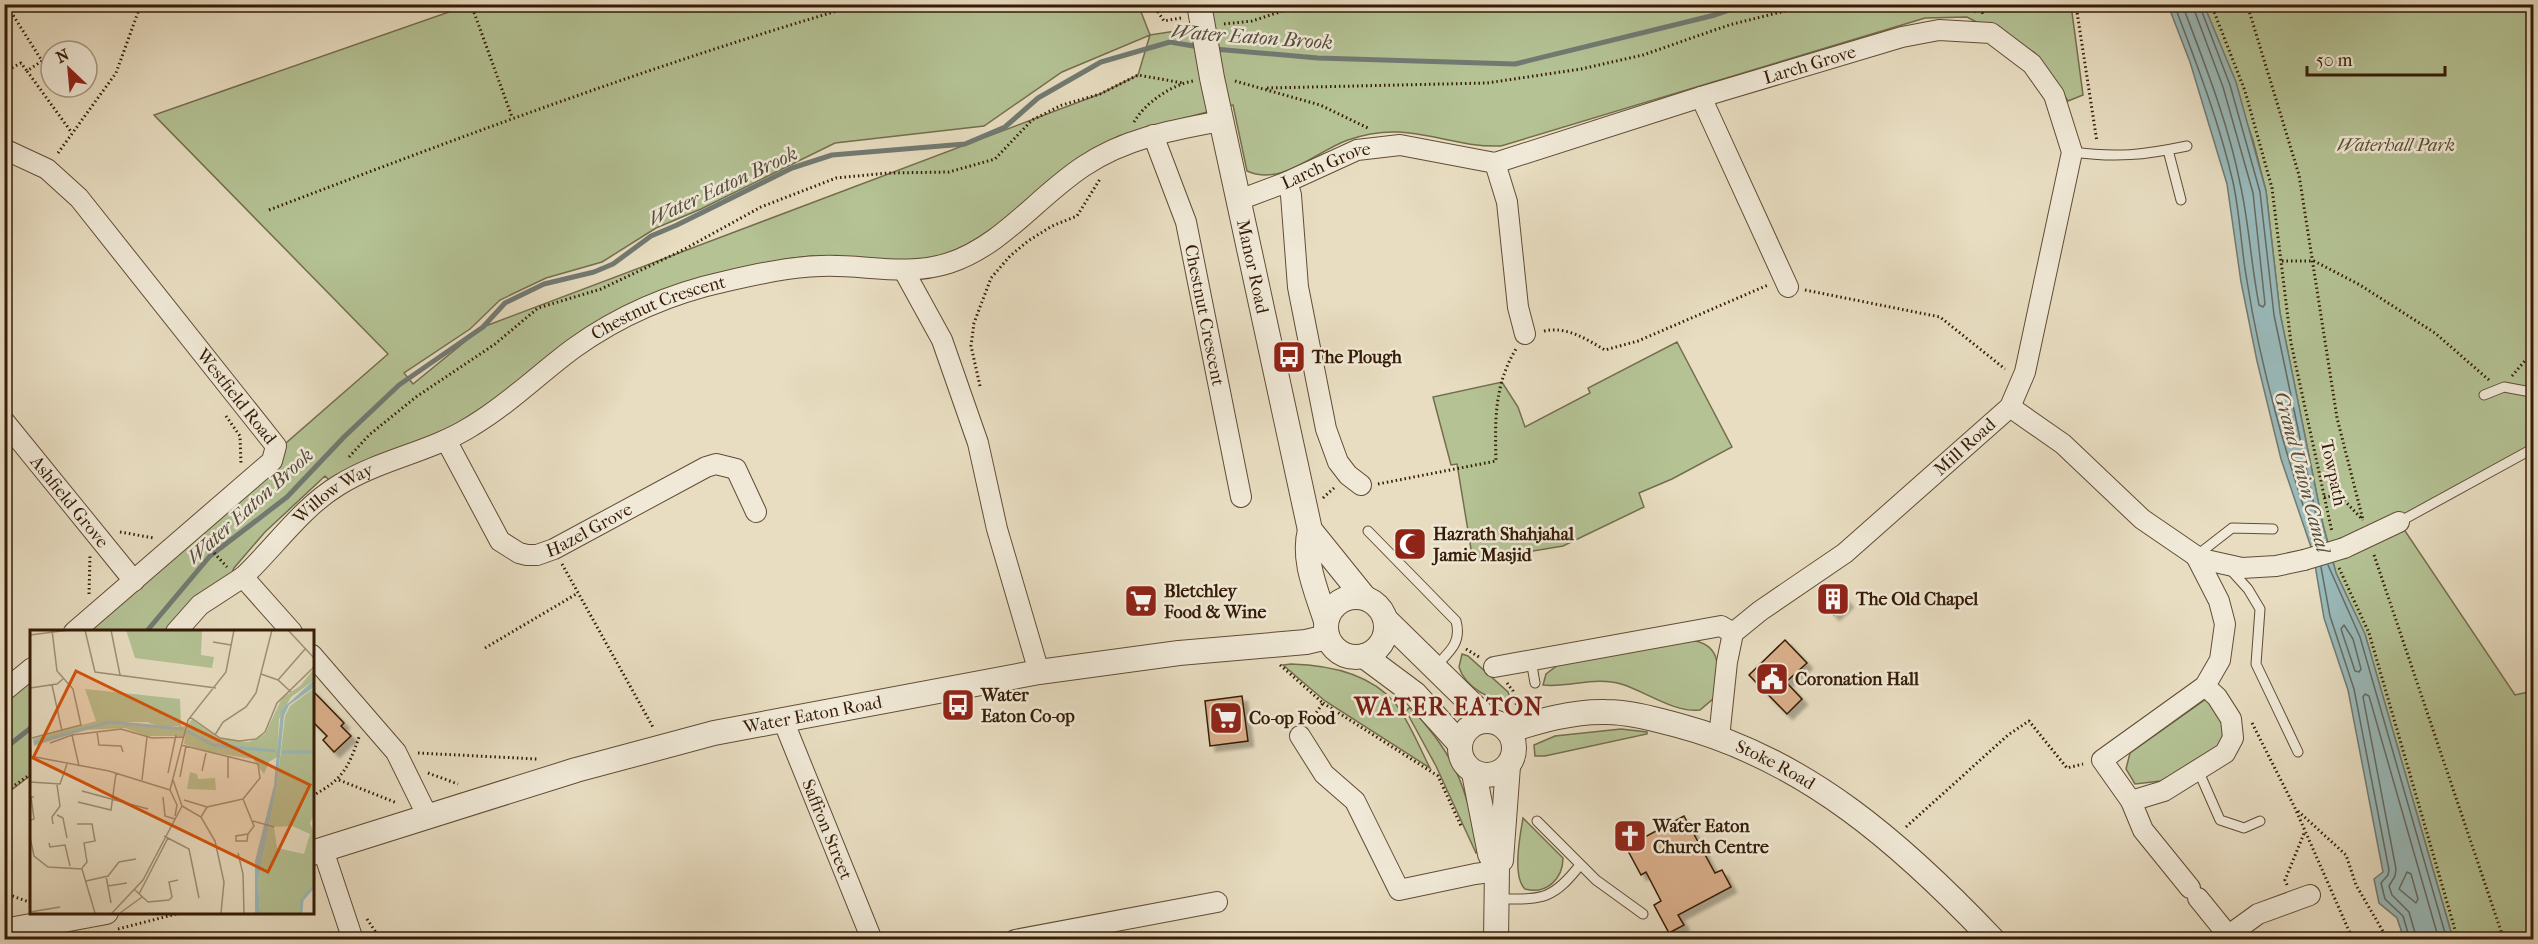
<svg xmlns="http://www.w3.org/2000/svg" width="2538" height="944" font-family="'IM FELL French Canon',serif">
	<defs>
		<filter id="shadow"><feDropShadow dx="5.5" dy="5.5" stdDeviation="1.5" flood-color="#0004"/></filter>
	</defs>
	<rect width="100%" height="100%" fill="#e8ddc1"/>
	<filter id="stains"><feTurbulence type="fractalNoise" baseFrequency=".00333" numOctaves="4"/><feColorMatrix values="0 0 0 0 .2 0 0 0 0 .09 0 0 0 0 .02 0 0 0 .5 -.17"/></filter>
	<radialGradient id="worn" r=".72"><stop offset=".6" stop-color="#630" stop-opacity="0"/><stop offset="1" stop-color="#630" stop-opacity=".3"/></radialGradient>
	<path fill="#b4c294" stroke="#746e4d" stroke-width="1.5" fill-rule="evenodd" d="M1138 4 1150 35 1202 27 1203 4 2071 5 2083 95 2068 101 2035 53 1967 17 1925 18 1501 146C1445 148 1409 118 1348 140 1316 151 1282 187 1247 171L1233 105 1119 136 1096 148 1066 168 1001 223 966 247 949 254 921 261H878L812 256 786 259 710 277 512 388 455 425 331 482 325 476 265 532 234 568 229 580 169 632H87L282 461 286 443 388 354 154 115 469 5ZM1150 35 1138 75 1100 94 483 327 413 384 404 373 470 329 500 300 546 278 602 262 656 228 701 209 835 143 984 126 1062 72Z
		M2204 5H2533V448L2399 522 2515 695 2533 691V939H2453L2365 635 2336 573 2323 525 2280 313 2266 191 2253 140Z
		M1677 342 1732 447 1672 479 1639 493 1644 507 1563 546 1473 561 1457 464 1451 465 1433 397 1502 382 1518 407 1525 427 1590 393 1588 388Z
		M1691 640C1725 645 1718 672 1714 698L1700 710C1674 713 1645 691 1621 684 1595 676 1569 688 1543 685L1546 674 1558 665Z
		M1462 654 1468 656 1508 692 1511 701C1491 702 1465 687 1459 667Z
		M1291 664C1327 665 1369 673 1394 702 1408 718 1420 749 1430 768L1325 701 1283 665Z
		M31 679V775L5 795V702Z
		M2206 699C2228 713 2225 726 2220 749L2161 781 2135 784 2126 769 2130 753Z
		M1410 707C1458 758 1464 785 1480 851L1476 853 1436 766 1406 711Z
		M1621 729 1647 732V734L1545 756H1535L1534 745 1555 736Z
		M1523 818 1563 858C1563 879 1546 895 1525 889 1512 877 1520 835 1523 818Z"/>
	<path fill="#99babb" stroke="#717a73" stroke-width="1.5" d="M2168 5H2204L2236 82 2266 191 2280 313 2323 525 2336 573 2365 634 2453 939H2404L2397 918 2379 903 2374 879 2383 872 2348 690 2324 618 2313 553 2281 459 2257 361 2241 282 2227 184 2190 62Z"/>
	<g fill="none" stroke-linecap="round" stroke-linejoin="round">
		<path stroke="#676a60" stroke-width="1.5" d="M2174 4C2196 62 2219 121 2233 182 2240 214 2241 248 2247 281 2261 371 2287 458 2316 545
			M2182 4C2204 62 2228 122 2240 183 2249 223 2251 264 2259 305L2263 307 2265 304 2253 193 2223 87 2192 4
			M2199 4 2230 85 2260 192 2274 315 2322 543
			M2328 565 2360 637 2447 940
			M2321 567 2330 616 2354 689 2389 870 2388 875 2381 883 2385 899 2403 916 2410 940
			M2344 625 2353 639 2361 669 2359 672 2355 671 2341 629Z
			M2407 872 2411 874 2418 899 2416 903 2399 889Z
			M2417 940 2409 912 2392 895 2389 886 2395 876 2396 869 2363 697 2365 694 2369 696 2439 940"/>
		<path stroke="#717a73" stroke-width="5" d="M1214 49 1318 58 1515 64 1715 15 1747 4
			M146 632 210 556 287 497 344 437 399 385 483 327 505 303 544 284 594 272 613 264 651 236 677 225 792 168 832 155 965 144 1005 127 1038 98 1101 62 1170 42 1199 47
			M4 749 32 727"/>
	</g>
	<path fill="#daaf8b" stroke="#351b06" stroke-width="1.5" filter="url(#shadow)" d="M1832 584 1848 602 1834 615 1818 596Z
		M1785 640 1807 663 1786 682 1802 699 1787 714 1749 675Z
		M312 690 344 723 341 726 351 736 334 752 323 740 327 736 312 721Z
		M1242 696 1248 741 1210 746 1205 701Z
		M1684 816 1715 873 1722 870 1731 887 1678 915 1684 925 1669 933 1654 905 1661 901 1646 872 1641 875 1626 847Z"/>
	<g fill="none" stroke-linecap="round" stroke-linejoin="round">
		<defs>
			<path id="service" d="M2168 150 2181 200
				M2072 152C2117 158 2144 155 2187 146
				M2484 395 2504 387 2531 392 2534 395
				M2399 522 2534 448
				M1368 531 1456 621C1462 643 1449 652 1435 667
				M2196 556 2232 528 2273 529
				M2229 568 2248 589 2260 609 2256 664 2298 752
				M1531 660 1535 683
				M2198 770 2220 820 2244 828 2260 821
				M1537 821 1596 880 1643 914
				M1498 899C1542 899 1552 901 1580 865"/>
			<g id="minor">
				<path d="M1701 97 1788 287"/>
				<path id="s1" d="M1153 135 1186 222 1241 497"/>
				<path id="s2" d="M4 149 47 169 79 198 276 446 272 461 74 632"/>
				<path d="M1495 163 1507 202 1518 307 1525 334"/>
				<path d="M1287 182 1291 195 1298 287 1326 429 1338 462 1348 475 1361 485"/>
				<path id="s3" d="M1239 200 1287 182 1357 150 1400 145 1495 163 1701 97 1902 37 1939 30 1991 33 2032 64 2054 95 2072 152 2025 372 2010 407 1845 553 1760 611 1733 633 1727 662 1719 738"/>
				<path d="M904 271 942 340 978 443 997 529 1039 672"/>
				<path d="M2010 407 2063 444 2142 519 2196 556 2219 601 2225 624 2220 660 2205 686 2102 760 2131 801 2164 791 2225 753 2233 738 2231 719 2217 697 2205 686"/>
				<path id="s4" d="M4 421 134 581"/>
				<path id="s5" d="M446 440 500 541 519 553 527 555H537L554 549 706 467 716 464 736 469 756 512"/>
				<path d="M2344 548 2399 522"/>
				<path d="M2197 558 2242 568 2276 566 2304 560"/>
				<path id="s6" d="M243 577C275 547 301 508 339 485 381 459 431 452 472 426 509 404 540 373 574 348 620 315 672 293 727 281 758 274 789 267 821 266 864 264 906 277 949 263 1002 246 1038 196 1084 166 1126 138 1173 130 1221 121"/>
				<path d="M176 632 200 605 243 577 292 632"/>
				<path d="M312 655 396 752 428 817"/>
				<path d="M1494 667 1721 626 1733 633"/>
				<path d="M4 691 32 668"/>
				<path id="s7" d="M783 720 872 940"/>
				<path d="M1300 736 1324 774 1355 801 1399 890 1475 874 1497 871"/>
				<path d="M2131 801 2143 830 2190 888"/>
				<path d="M323 850 353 940"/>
				<path d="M2198 898 2232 940"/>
				<path d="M2229 935 2258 914 2310 895"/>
				<path d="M1015 940 1217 902"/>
			</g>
			<g id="tertiary">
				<path id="s8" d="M1199 4 1212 78 1310 530 1364 597"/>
				<path d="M1310 530C1302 561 1317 592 1326 621"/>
				<circle cx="1356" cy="627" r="30"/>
				<path d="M1386 620 1489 721"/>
				<path d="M1364 656 1415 694 1460 744"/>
				<circle cx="1487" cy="748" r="27"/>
				<path id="s9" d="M1508 731C1539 721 1573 711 1606 712 1629 712 1654 719 1677 725 1806 759 1903 845 1993 940"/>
				<path d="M1474 773 1490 854 1497 868 1496 940"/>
				<path id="s10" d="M312 853 576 770 714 733 1039 672 1179 653 1306 642 1327 637"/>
				<path d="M1501 860 1508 766"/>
				<path d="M4 931 106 912"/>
			</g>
		</defs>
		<use href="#service" stroke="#624c35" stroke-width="11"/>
		<use href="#minor" stroke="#624c35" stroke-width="22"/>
		<use href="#tertiary" stroke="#624c35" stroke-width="26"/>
		<path stroke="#351b06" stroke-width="3" stroke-dasharray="1.5 3" stroke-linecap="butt" d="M6 4 42 61 27 71 72 133
			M471 4 512 117
			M1153 4 1164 21 1181 18
			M1964 4 1976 12
			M1979 4 1983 14
			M2078 4 2077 12 2097 142
			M2211 4 2245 91 2272 188 2291 343 2332 532
			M2247 4 2299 175 2337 418 2363 520
			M1224 24 1252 21 1304 4
			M4 72 21 63 27 71
			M1235 81 1320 105 1370 129
			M1267 88 1487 83 1581 69 1643 55 1729 25 1813 4
			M1134 122C1145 103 1171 85 1193 81
			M58 153 116 73 141 4
			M269 210C465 135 660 62 861 4
			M2282 261H2314L2360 285 2435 333 2489 380
			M1805 290 1940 317 2005 369
			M1544 331C1567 326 1586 339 1605 350L1638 341 1768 285
			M2512 376 2534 350
			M980 386 971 346 974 323 991 278 1010 256 1028 241 1052 226 1077 216 1100 179
			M4 396 12 404
			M226 416 240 436 241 464
			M349 457 369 435 416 397 495 344 538 308 601 289 681 251 761 207 836 178 888 173 949 172 995 159 1032 120 1062 105 1100 94 1138 75 1183 83
			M1378 484 1496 461C1495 421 1494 385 1516 349
			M2324 497 2339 495 2363 520
			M1323 498 1334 488
			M120 532 154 538
			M205 543 227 567
			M2374 555 2504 940
			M562 564 654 729
			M2339 568 2369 633 2458 940
			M89 594 90 555
			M485 648 578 593
			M1466 649 1479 657
			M1280 665 1323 703 1311 720
			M1507 683 1513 691 1517 707
			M1323 703 1438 776 1462 828
			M2252 723 2295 808 2353 940
			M418 753 537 759
			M428 773 458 784
			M339 780 397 803
			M4 793 32 773
			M312 796C342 780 348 769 359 737
			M2298 811 2346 855 2356 885 2388 940
			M1906 827 2008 735 2029 721 2067 768 2083 764
			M2287 885 2285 880 2305 831
			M4 893 32 903
			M367 919 381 940
			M118 929 184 912"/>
		<use href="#service" stroke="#f0e9d7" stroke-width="9"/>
		<use href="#minor" stroke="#f0e9d7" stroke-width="20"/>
		<use href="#tertiary" stroke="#f0e9d7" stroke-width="24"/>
		<defs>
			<path id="minor-bridge" d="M2304 560 2344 548"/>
		</defs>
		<use href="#minor-bridge" stroke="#624c35" stroke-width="22" stroke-linecap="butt"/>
		<use href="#minor-bridge" stroke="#f0e9d7" stroke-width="20"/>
	</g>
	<defs>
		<symbol id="bus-square" viewBox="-11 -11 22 22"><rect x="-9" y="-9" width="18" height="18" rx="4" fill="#8f2418" stroke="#f0e9d7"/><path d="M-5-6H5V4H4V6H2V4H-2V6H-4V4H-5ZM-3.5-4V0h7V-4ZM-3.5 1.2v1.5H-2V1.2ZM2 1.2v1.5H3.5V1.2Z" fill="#fff"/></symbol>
		<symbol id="mosque-square" viewBox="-11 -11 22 22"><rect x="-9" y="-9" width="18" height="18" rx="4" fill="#8f2418" stroke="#f0e9d7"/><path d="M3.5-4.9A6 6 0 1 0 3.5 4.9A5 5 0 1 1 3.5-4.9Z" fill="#fff"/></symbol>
		<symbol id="building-square" viewBox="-11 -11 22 22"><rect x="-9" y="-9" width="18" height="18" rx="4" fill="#8f2418" stroke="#f0e9d7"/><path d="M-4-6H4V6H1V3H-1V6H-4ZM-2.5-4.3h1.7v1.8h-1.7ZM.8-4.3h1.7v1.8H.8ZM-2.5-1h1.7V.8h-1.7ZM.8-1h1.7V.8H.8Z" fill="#fff"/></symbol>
		<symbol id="supermarket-square" viewBox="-11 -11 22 22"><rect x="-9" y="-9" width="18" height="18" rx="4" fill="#8f2418" stroke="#f0e9d7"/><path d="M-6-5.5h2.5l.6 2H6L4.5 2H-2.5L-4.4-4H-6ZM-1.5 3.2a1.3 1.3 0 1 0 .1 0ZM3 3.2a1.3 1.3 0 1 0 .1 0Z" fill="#fff"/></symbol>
		<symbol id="civic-square" viewBox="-11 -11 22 22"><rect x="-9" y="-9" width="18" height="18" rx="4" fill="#8f2418" stroke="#f0e9d7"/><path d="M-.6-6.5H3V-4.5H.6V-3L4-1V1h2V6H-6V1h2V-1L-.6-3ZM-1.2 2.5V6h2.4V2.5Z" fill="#fff"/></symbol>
		<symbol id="church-square" viewBox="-11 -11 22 22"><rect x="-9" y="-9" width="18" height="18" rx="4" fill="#8f2418" stroke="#f0e9d7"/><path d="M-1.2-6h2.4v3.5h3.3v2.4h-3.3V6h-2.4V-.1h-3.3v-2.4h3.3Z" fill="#fff"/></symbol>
	</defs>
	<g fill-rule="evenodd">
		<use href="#bus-square" x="1270" y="338" width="38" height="38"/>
		<use href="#mosque-square" x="1391" y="525" width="38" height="38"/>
		<use href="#building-square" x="1814" y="580" width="38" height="38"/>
		<use href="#supermarket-square" x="1122" y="582" width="38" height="38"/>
		<use href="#civic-square" x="1753" y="660" width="38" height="38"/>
		<use href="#bus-square" x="939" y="686" width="38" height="38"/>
		<use href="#supermarket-square" x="1207" y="699" width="38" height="38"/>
		<use href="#church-square" x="1611" y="817" width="38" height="38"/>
	</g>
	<g text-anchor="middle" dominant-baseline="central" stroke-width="5" stroke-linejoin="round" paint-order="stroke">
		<g font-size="18" fill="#351b06" stroke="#f0e9d7">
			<text stroke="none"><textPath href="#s3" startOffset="598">Larch Grove</textPath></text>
			<text stroke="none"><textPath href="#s3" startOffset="94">Larch Grove</textPath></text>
			<text stroke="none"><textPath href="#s8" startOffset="268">Manor Road</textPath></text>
			<text stroke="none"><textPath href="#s6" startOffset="502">Chestnut Crescent</textPath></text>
			<text stroke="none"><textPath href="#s1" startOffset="188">Chestnut Crescent</textPath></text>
			<text stroke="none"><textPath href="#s2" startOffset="344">Westfield Road</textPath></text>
			<text transform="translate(1965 447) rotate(-42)">Mill Road</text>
			<text transform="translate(2333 473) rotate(78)">Towpath</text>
			<text stroke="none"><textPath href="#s6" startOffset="124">Willow Way</textPath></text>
			<text stroke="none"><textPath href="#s4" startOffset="104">Ashfield Grove</textPath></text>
			<text stroke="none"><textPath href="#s5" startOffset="213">Hazel Grove</textPath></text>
			<text stroke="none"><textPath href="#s10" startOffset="520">Water Eaton Road</textPath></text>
			<text stroke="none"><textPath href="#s9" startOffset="279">Stoke Road</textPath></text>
			<text stroke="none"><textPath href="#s7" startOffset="118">Saffron Street</textPath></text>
		</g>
		<g font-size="18" font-style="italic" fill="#5b4d31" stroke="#f0e9d7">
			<text x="2396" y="145">Waterhall Park</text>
		</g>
		<g font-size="18" font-weight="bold" fill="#351b06" stroke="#f0e9d7" text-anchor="start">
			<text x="1312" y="357">The Plough</text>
			<text x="1433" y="534">Hazrath Shahjahal<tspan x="1433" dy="21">Jamie Masjid</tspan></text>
			<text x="1164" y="591">Bletchley<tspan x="1164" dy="21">Food &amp; Wine</tspan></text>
			<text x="1856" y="599">The Old Chapel</text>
			<text x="1795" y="679">Coronation Hall</text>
			<text x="981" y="695">Water<tspan x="981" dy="21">Eaton Co-op</tspan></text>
			<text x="1249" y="718">Co-op Food</text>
			<text x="1653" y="826">Water Eaton<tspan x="1653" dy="21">Church Centre</tspan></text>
		</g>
		<g font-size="20" font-style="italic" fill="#534b3c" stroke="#f0e9d7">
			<text transform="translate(1252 37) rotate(4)">Water Eaton Brook</text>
			<text transform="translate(723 186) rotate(-25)">Water Eaton Brook</text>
			<text transform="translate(2302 472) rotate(75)">Grand Union Canal</text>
			<text transform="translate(250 506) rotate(-42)">Water Eaton Brook</text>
		</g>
		<g font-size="24" font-weight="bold" letter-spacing="1.5" fill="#7a1f14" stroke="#f0e9d7">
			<text x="1449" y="707">WATER EATON</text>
		</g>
	</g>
	<g transform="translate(30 630)">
		<rect width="284" height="284" fill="#e8ddc1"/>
		<path d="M96 0H172L171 25 184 27 182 38 105 28ZM283 40V51L261 67 249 89 247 127 239 132 234 144 223 129 178 122 154 114 155 106H117L95 98 54 100 4 116 3 109 66 91 55 59 150 69 151 96 156 97 162 89 190 109 219 112 235 104 252 68 270 56ZM90 92H117L131 97 150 96 143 99 76 93ZM283 59 284 185 280 193 283 201V256L272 270 271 283H230L228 251 247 155 255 86 260 76ZM262 196 280 204 274 224 247 218 244 197ZM160 142 167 144 168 149 185 148 186 160 157 159Z" fill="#b4c294" fill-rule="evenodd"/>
		<path d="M283 51V58L259 75 254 86 247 155 228 251 230 283H225V231L244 155 251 80Z" fill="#99babb"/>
		<path fill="none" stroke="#99babb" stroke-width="3" d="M157 101 183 115 245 121M4 113 79 92 153 99M252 122H284M271 283 272 270 284 256"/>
		<path fill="none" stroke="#a08f76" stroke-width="1.5" d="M55 0 65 42 186 58M81 0 90 45M258 0 284 28M0 5 39 0M183 12 201 15M231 44 248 50 261 62M248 50 276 18M22 55 32 101M0 58 27 54 33 49M160 87 190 108 209 111 226 109 235 102 247 73 284 37M0 97 1 126M67 102 69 115 91 116 93 122M42 105 91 99 122 108 153 107M185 105 193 92 216 77 226 63 242 0M2 108 51 95 43 59 27 41 22 0M20 113 42 105 49 136M151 115 228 134 230 148 213 169M0 126 79 141 140 160M172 141 176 123M138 143 146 105M150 147 156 116M198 148V127M112 150 117 107M143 150 152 176M0 152 30 154 37 134M140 160 158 90 196 42 204 0M140 160 147 175 145 186M52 161 118 179M133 167 135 186 145 189M213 169 224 196 218 204 206 206V211H217L218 204M154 170 177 177M48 172 81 180 86 143M152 176 171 187 185 211 194 252 191 283M27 185 33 188 37 208M171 187 177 177 213 169M0 190 4 189 1 167H4M223 191 244 197M23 194 22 187 30 176 27 155M47 194H62L65 211 54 213 57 232 52 238M134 206 159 219 169 268M0 207 4 226 18 237 52 239 65 283M19 213 20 217 35 215 40 236M208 223 213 244 214 283M76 246 81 273M56 251 78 246 89 232 106 229M78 256 97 253M105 260 118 272 139 270 142 267 139 252 148 250M109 264 138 208M0 282 30 277M82 283 113 250 152 176M90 283 112 267"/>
		<path fill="#d6530b" fill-opacity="0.15" stroke="#d6530b" stroke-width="3" d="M46 41 280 155 238 242 3 128Z"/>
		<rect width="284" height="284" fill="none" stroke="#351b06" stroke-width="3"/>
	</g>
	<rect width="2538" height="944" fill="none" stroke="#e8ddc1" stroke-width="24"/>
	<rect x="6" y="6" width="2526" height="932" fill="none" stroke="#351b06" stroke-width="3"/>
	<rect x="12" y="12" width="2514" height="920" fill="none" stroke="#351b06" stroke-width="1.5"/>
	<g transform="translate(69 69) rotate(334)"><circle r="28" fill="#f0e9d7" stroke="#a59783" stroke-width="1.5"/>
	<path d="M0-4.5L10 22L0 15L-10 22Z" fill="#8f2418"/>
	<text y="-9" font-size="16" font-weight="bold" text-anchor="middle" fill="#351b06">N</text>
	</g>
	<path d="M2307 66v9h138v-9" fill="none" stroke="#351b06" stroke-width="3"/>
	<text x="2316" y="66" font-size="18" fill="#351b06" stroke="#f0e9d7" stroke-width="4.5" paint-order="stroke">50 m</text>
	<rect width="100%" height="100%" filter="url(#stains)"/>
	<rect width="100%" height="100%" fill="url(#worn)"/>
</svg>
